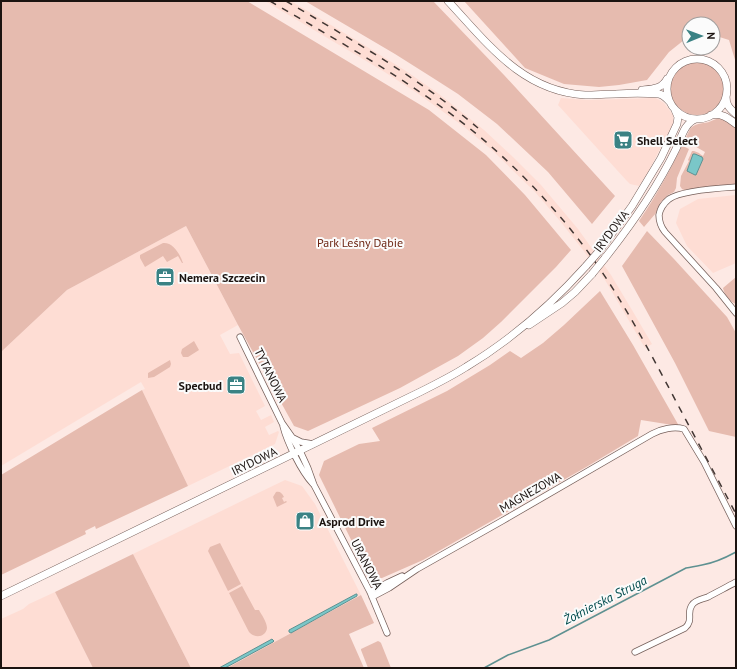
<svg xmlns="http://www.w3.org/2000/svg" width="737" height="669" font-family="'PT Sans',sans-serif">
	<rect width="100%" height="100%" fill="#fde9e4"/>
	<path fill="#feddd4" d="M265 1H291L356 40 406 71 439 94 484 130 513 157 541 185 578 229 611 275 632 310 652 344 645 348 605 280 583 250 560 221 535 192 493 151 463 126 417 93 383 71Z
		M561 98 588 100 656 98 664 103 673 115V123L670 130 647 174 639 186 630 184 626 180 558 105Z
		M736 195V263L713 273 687 246 676 223 680 209 698 199Z
		M186 226 238 325 220 335 230 354 239 353 265 406 256 411 261 420 271 415 274 422 265 427 269 435 278 431 279 432 275 444 188 486 142 390 145 389 141 382 1 466V352L67 290Z
		M285 480 302 486 315 504 361 595 227 668H191L133 554Z
		M55 592 93 668H1V619L23 609 29 604Z"/>
	<path fill="#e6bbaf" d="M1 1H247L429 110 486 155 525 195 571 250 556 267 501 322 483 338 458 356 400 388 308 431 294 426 238 325 186 226 67 290 1 352Z
		M305 1H433L504 75 615 196 592 224 548 172 497 124 458 94 433 78 395 54Z
		M464 1H736V63L729 40 713 35V24H689V36L669 52 647 80 619 85 599 87 564 84 525 68Z
		M670 88a27 27 0 1 1 54 0a27 27 0 1 1-54 0Z
		M719 118 726 120 736 128V184L706 187 684 190 682 189 680 186 681 176 689 161 688 160 692 151H694L699 153 700 154 703 156 705 152 698 148 695 146 697 139 694 138 692 142 688 141 685 147 689 149 677 178 676 188 674 192 668 195 661 202 656 213 644 227 639 221C659 192 675 161 690 129 695 123 701 124 709 122 712 121 715 119 719 118Z
		M647 231 674 259 727 317 736 333V437L709 431 675 363 622 266Z
		M163 243C173 242 180 254 183 263H182L178 256 167 262 163 256 145 267 140 258V255Z
		M736 277V304C730 302 724 294 723 288Z
		M600 291 633 345 679 426 641 420 638 436 588 466 423 560 382 578H370L319 475 324 461 359 444 380 441 372 428 447 391 490 365 510 351 521 358 543 343 564 325Z
		M194 341 199 350 188 357H183L181 353 182 349Z
		M170 360 171 364 170 367 154 377 148 378V373Z
		M142 390 188 486 96 529 95 526 85 531 86 534 1 575V475Z
		M276 492C280 491 282 493 284 497L282 498 284 502 286 501 287 502 277 507 273 497Z
		M220 543 241 584 228 591 208 551 210 547Z
		M133 554 191 668H93L55 592Z
		M242 586 255 610H259C261 614 267 622 267 628 266 637 255 639 249 632L229 593Z
		M361 595 374 623 349 634 364 668H227Z
		M378 641 380 642 381 643 391 668H368L361 650V649Z"/>
	<path fill="#7ac7c8" stroke="#5e9191" d="M693 154H695L702 157 703 159 696 175H695L687 171Z
		M356 594H357V596L291 633 289 632V630Z
		M272 639 274 641 273 642 225 668H219Z"/>
	<g fill="none" stroke-linecap="round" stroke-linejoin="round">
		<path stroke="#5e9191" stroke-width="1.5" d="M484 668 508 655 549 640 686 568C692 567 697 566 702 565 714 563 725 558 736 552"/>
		<defs>
			<path id="street" d="M736 187C720 188 682 190 669 199 664 203 660 209 659 215 659 222 661 227 665 232L716 288 736 313
				M240 337 282 423C296 441 307 463 314 485L370 592 387 633
				M283 426C287 442 301 471 313 484
				M293 438 301 442 313 444
				M370 592 387 583 402 576
				M372 597 389 588 417 569 502 521 652 434C661 429 674 426 684 429L704 462 736 526
				M635 652 685 628C694 620 686 613 692 605 695 600 703 599 708 597 717 592 727 587 736 582"/>
			<path id="secondary" d="M448 1C488 44 522 91 585 95 596 95 606 94 616 94 630 93 645 93 659 94 664 95 666 98 670 102
				M667 89a30 30 0 1 1 60 0a30 30 0 1 1-60 0Z
				M642 90C652 89 662 89 667 79
				M726 96C726 105 729 108 736 114
				M711 115C722 113 728 118 736 124
				M600 250 632 206 661 158 677 124 678 117 675 110
				M605 258C632 224 657 188 676 149 681 139 684 123 696 119
				M529 325 562 303 575 292 592 274
				M1 596 420 392C436 384 452 376 466 367 511 340 551 305 586 266"/>
		</defs>
		<use href="#street" stroke="#76605b" stroke-width="7"/>
		<use href="#secondary" stroke="#76605b" stroke-width="8"/>
		<use href="#street" stroke="#fff" stroke-width="5.5"/>
		<use href="#secondary" stroke="#fff" stroke-width="7"/>
		<path stroke="#423734" stroke-width="1.5" stroke-dasharray="7 7" stroke-linecap="butt" d="M270 1C341 43 415 83 479 136 521 171 559 212 591 256 621 298 645 343 669 388 691 430 714 472 736 514
			M286 1C352 40 419 78 478 128"/>
		<defs>
			<path id="secondary-bridge" d="M586 266 600 250
				M592 274 605 258"/>
		</defs>
		<use href="#secondary-bridge" stroke="#76605b" stroke-width="8" stroke-linecap="butt"/>
		<use href="#secondary-bridge" stroke="#fff" stroke-width="7"/>
	</g>
	<defs>
		<symbol id="supermarket-square" viewBox="-11 -11 22 22"><rect x="-9" y="-9" width="18" height="18" rx="4" fill="#3a8284" stroke="#fbfbfb"/><path d="M-6-5.5h2.5l.6 2H6L4.5 2H-2.5L-4.4-4H-6ZM-1.5 3.2a1.3 1.3 0 1 0 .1 0ZM3 3.2a1.3 1.3 0 1 0 .1 0Z" fill="#fff"/></symbol>
		<symbol id="office-square" viewBox="-11 -11 22 22"><rect x="-9" y="-9" width="18" height="18" rx="4" fill="#3a8284" stroke="#fbfbfb"/><path d="M-6-3h4V-5.5h4V-3h4V5H-6ZM-1-4.5V-3h2v-1.5ZM-6 0V1H6V0Z" fill="#fff"/></symbol>
		<symbol id="shop-square" viewBox="-11 -11 22 22"><rect x="-9" y="-9" width="18" height="18" rx="4" fill="#3a8284" stroke="#fbfbfb"/><path d="M-5-2.5h2.3a2.7 3.5 0 0 1 5.4 0H5L5.5 6h-11ZM-1.5-2.5h3a1.5 2.3 0 0 0-3 0Z" fill="#fff"/></symbol>
	</defs>
	<g fill-rule="evenodd">
		<use href="#supermarket-square" x="612" y="129" width="22" height="22"/>
		<use href="#office-square" x="154" y="266" width="22" height="22"/>
		<use href="#office-square" x="225" y="374" width="22" height="22"/>
		<use href="#shop-square" x="294" y="510" width="22" height="22"/>
	</g>
	<g text-anchor="middle" dominant-baseline="central" stroke-width="4" stroke-linejoin="round" paint-order="stroke">
		<g font-size="12" font-weight="bold" fill="#1b1310" stroke="#fbfbfb" text-anchor="start">
			<text x="637" y="140">Shell Select</text>
			<text x="179" y="277">Nemera Szczecin</text>
			<text x="222" y="385" text-anchor="end">Specbud</text>
			<text x="319" y="521">Asprod Drive</text>
		</g>
		<g font-size="12" fill="#1b1310" stroke="#fbfbfb">
			<text transform="translate(611 231) rotate(-53)">IRYDOWA</text>
			<text transform="translate(271 375) rotate(64)">TYTANOWA</text>
			<text transform="translate(254 461) rotate(-26)">IRYDOWA</text>
			<text transform="translate(530 492) rotate(-30)">MAGNEZOWA</text>
			<text transform="translate(367 564) rotate(63)">URANOWA</text>
		</g>
		<g font-size="12" fill="#6c2513" stroke="#fbfbfb">
			<text x="360" y="242">Park Leśny Dąbie</text>
		</g>
		<g font-size="13" font-style="italic" fill="#004b4c" stroke="#fbfbfb">
			<text transform="translate(605 600) rotate(-27)">Żołnierska Struga</text>
		</g>
	</g>
	<rect width="737" height="669" fill="none" stroke="#1b1310" stroke-width="4"/>
	<g transform="translate(701 36) rotate(89)"><circle r="19" fill="#fbfbfb" stroke="#a19e9d"/>
	<path d="M0-3L7 15L0 10L-7 15Z" fill="#3a8284"/>
	<text y="-6" font-size="11" font-weight="bold" text-anchor="middle" fill="#1b1310">N</text>
	</g>
</svg>
